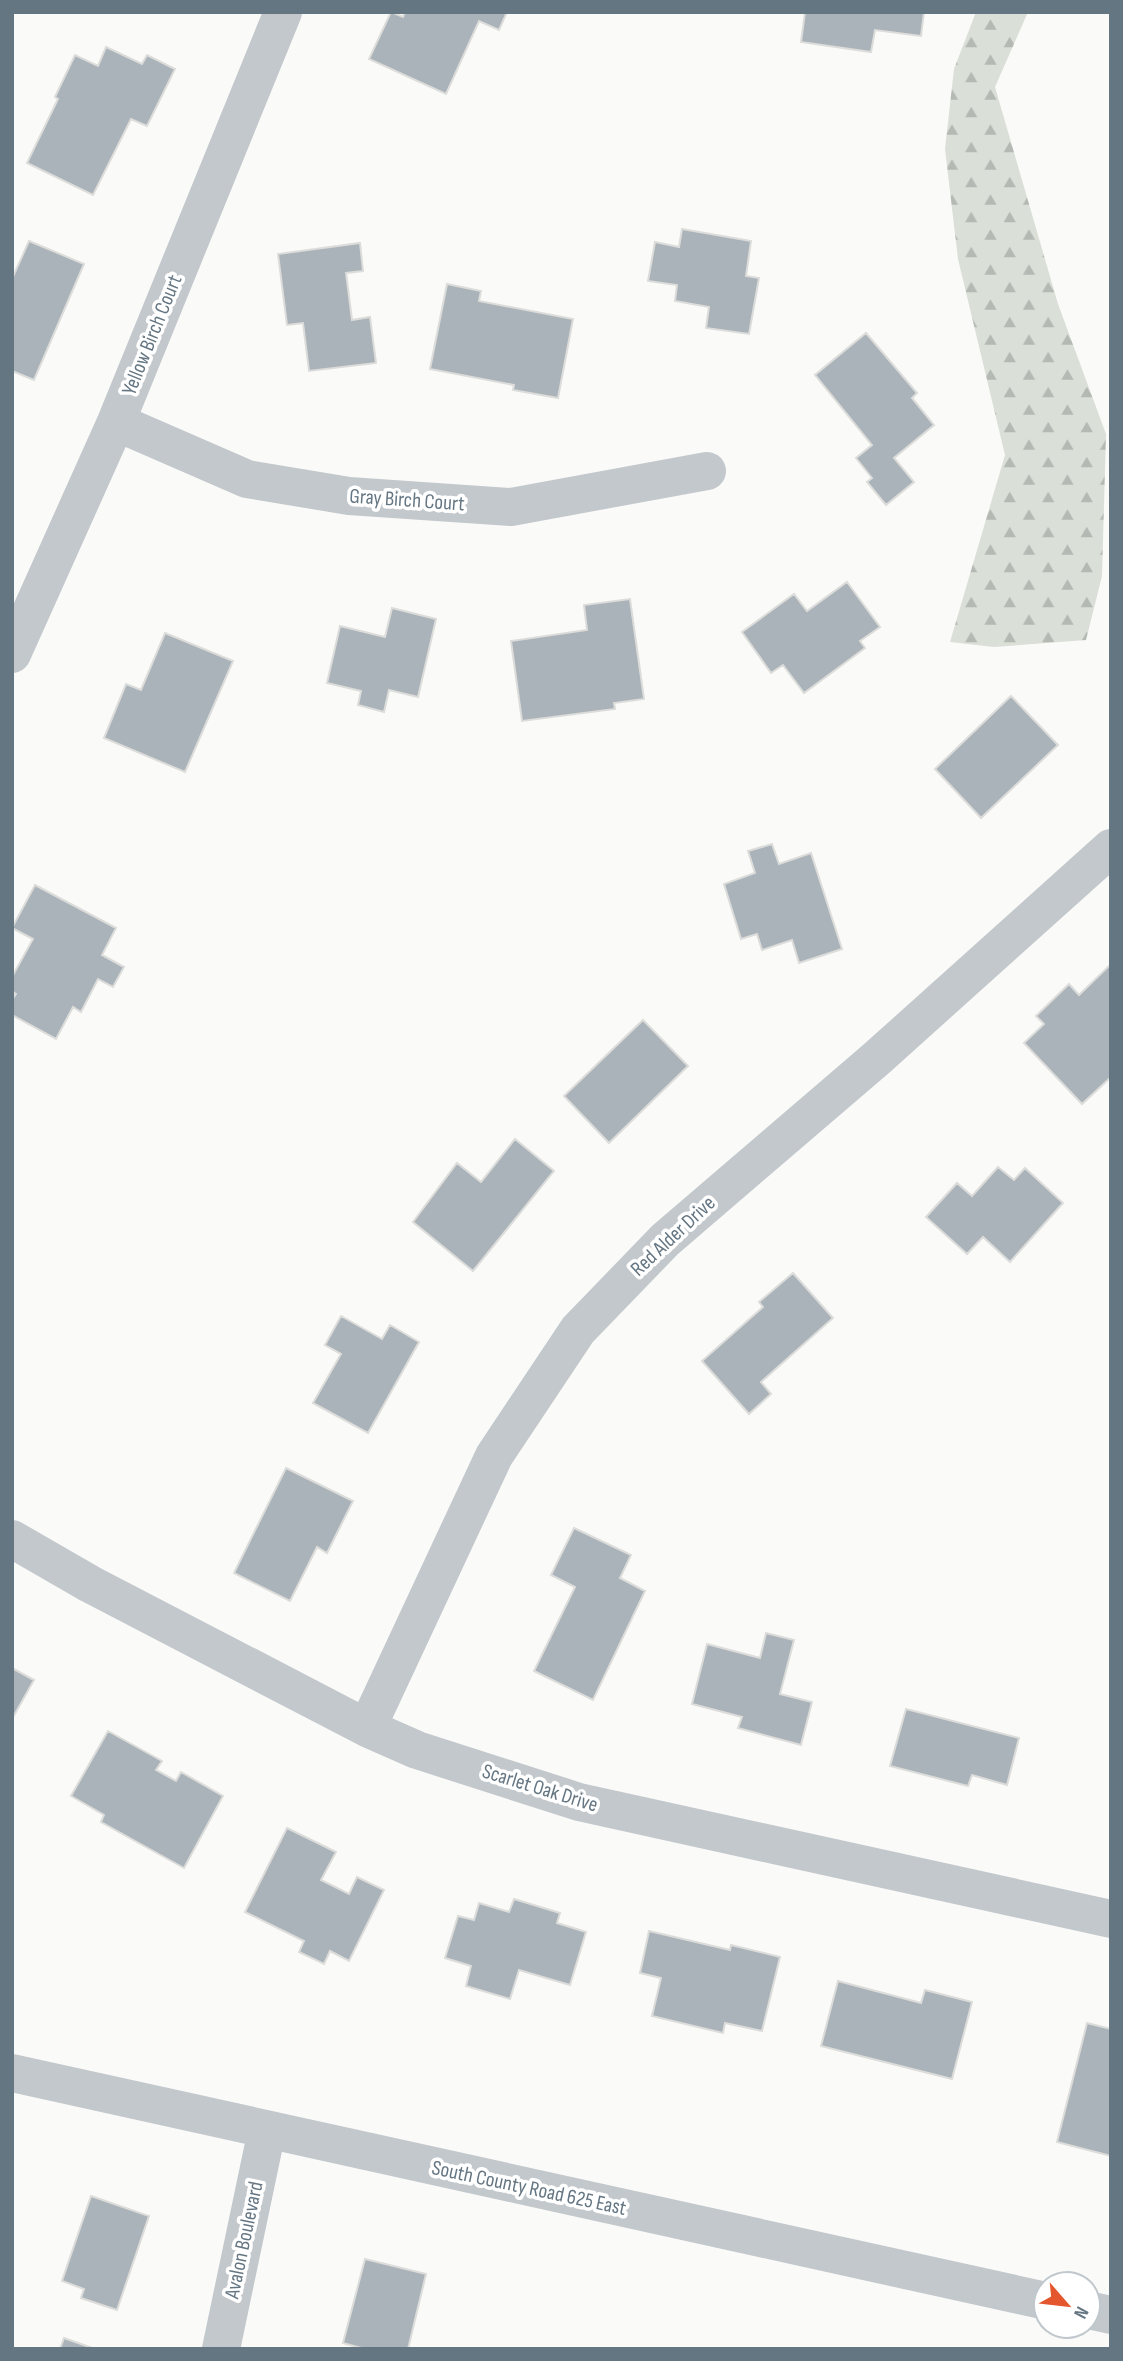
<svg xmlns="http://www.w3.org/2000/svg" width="1123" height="2361" font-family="'Sofia Sans Condensed',sans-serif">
	<defs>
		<pattern id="forest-firs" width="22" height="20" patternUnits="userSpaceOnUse" patternTransform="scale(1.75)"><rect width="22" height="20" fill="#dadfd7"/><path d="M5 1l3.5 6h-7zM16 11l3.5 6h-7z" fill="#b4b9b4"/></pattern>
	</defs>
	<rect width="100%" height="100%" fill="#fafaf8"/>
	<path fill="url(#forest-firs)" d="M976 12H1028L995 87 1058 304 1106 434 1102 576 1086 640 994 647 950 642 1005 455 958 259 945 149 954 69Z"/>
	<path fill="#aab3b9" stroke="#dcdcda" stroke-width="2" d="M391 12 403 17 405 12H507L499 30 479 21 446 94 369 59Z
		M805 12H924L921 36 875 30 871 52 801 42Z
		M106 47 142 64 147 55 175 69 147 126 131 119 93 195 27 163 58 99 55 97 75 55 98 66Z
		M682 229 751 241 746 276 759 278 749 334 706 328 709 307 675 301 677 285 648 281 655 242 679 247Z
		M29 241 84 264 34 380 12 371V279Z
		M360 243 363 271 346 273 352 320 370 317 376 363 309 371 303 323 287 325 278 254Z
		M447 284 481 291 479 301 573 319 558 398 513 390 514 385 430 369Z
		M866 333 917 393 912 398 934 425 894 458 914 482 886 505 867 482 872 478 856 458 872 445 815 375Z
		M847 582 880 627 860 641 865 648 804 693 783 665 771 673 742 632 794 594 807 611Z
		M630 599 644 699 614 703 615 709 522 721 511 641 587 630 584 605Z
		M392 608 436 619 418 697 389 690 384 712 358 705 361 691 327 683 340 626 385 637Z
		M165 633 233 661 185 772 104 738 126 684 141 690Z
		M1011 696 1058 745 981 818 935 769Z
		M772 844 779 864 811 853 842 949 799 963 792 940 762 950 757 934 741 939 724 884 755 873 748 851Z
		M35 885 116 928 102 955 124 967 113 987 98 979 81 1012 73 1007 56 1039 12 1015V1000L16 994 12 991V977L33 939 12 928Z
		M1111 964V1077L1082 1104 1024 1043 1044 1024 1036 1016 1069 984 1079 995Z
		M643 1020 688 1066 609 1143 564 1096Z
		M515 1139 554 1171 473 1271 413 1222 457 1163 481 1182Z
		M998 1167 1014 1180 1025 1168 1063 1203 1010 1262 983 1237 967 1254 926 1217 957 1183 972 1196Z
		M793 1273 833 1318 761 1382 771 1394 749 1414 702 1361 763 1307 759 1302Z
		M341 1316 382 1339 390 1325 419 1342 368 1433 313 1403 341 1354 325 1345Z
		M286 1468 353 1501 327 1553 317 1547 290 1601 234 1573Z
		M574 1528 631 1555 620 1578 645 1591 593 1700 534 1671 575 1587 551 1575Z
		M766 1633 794 1640 780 1694 812 1702 801 1745 738 1728 742 1717 692 1704 707 1644 760 1658Z
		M12 1668 34 1680 12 1719Z
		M906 1709 1019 1738 1007 1785 972 1775 968 1786 890 1766Z
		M108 1731 162 1761 156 1770 176 1781 181 1772 223 1796 184 1868 101 1822 104 1815 71 1796Z
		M287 1828 336 1852 321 1880 349 1894 357 1877 384 1890 349 1961 330 1951 324 1964 299 1952 304 1941 245 1912Z
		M514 1899 560 1913 557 1923 586 1932 570 1985 519 1970 510 1999 466 1986 471 1966 445 1958 458 1916 474 1920 479 1903 509 1912Z
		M649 1931 730 1950 731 1945 780 1957 762 2031 725 2023 723 2033 652 2016 661 1978 640 1973Z
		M838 1981 921 2003 925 1990 972 2002 952 2079 821 2046Z
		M1087 2023 1111 2029V2156L1057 2142Z
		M91 2196 149 2216 117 2310 81 2298 84 2289 62 2281Z
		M365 2259 426 2274 408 2349H365L343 2343Z
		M64 2338 95 2349H60Z"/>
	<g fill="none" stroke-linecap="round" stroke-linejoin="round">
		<path stroke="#c3c8cc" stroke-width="38" d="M116 422 247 479 349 496 511 507 707 471
			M12 654 116 422 283 12
			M12 1539 90 1584 367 1728 417 1750 579 1802 1111 1919
			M367 1728 494 1456 578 1330 665 1240 876 1059 1111 848
			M12 2073 1046 2301
			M1088 2310 1111 2315
			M221 2349 267 2130"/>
	</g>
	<g text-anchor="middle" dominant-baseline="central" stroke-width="7" stroke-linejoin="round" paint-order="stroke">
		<g font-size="21" fill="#657683" stroke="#fff">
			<text transform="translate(152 335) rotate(-68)">Yellow Birch Court</text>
			<text transform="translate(407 500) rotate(4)">Gray Birch Court</text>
			<text transform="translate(673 1236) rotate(-43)">Red Alder Drive</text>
			<text transform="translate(540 1788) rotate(17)">Scarlet Oak Drive</text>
			<text transform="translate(529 2188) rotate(12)">South County Road 625 East</text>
			<text transform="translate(244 2240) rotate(-78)">Avalon Boulevard</text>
		</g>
	</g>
	<rect width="1123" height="2361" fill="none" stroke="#657683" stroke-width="28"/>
	<g transform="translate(1067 2305) rotate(118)"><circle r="33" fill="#ffffff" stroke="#c1c8cd" stroke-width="2"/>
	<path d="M0-5L12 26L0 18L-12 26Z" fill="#e4572e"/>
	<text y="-10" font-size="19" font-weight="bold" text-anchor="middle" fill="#657683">N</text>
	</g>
</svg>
